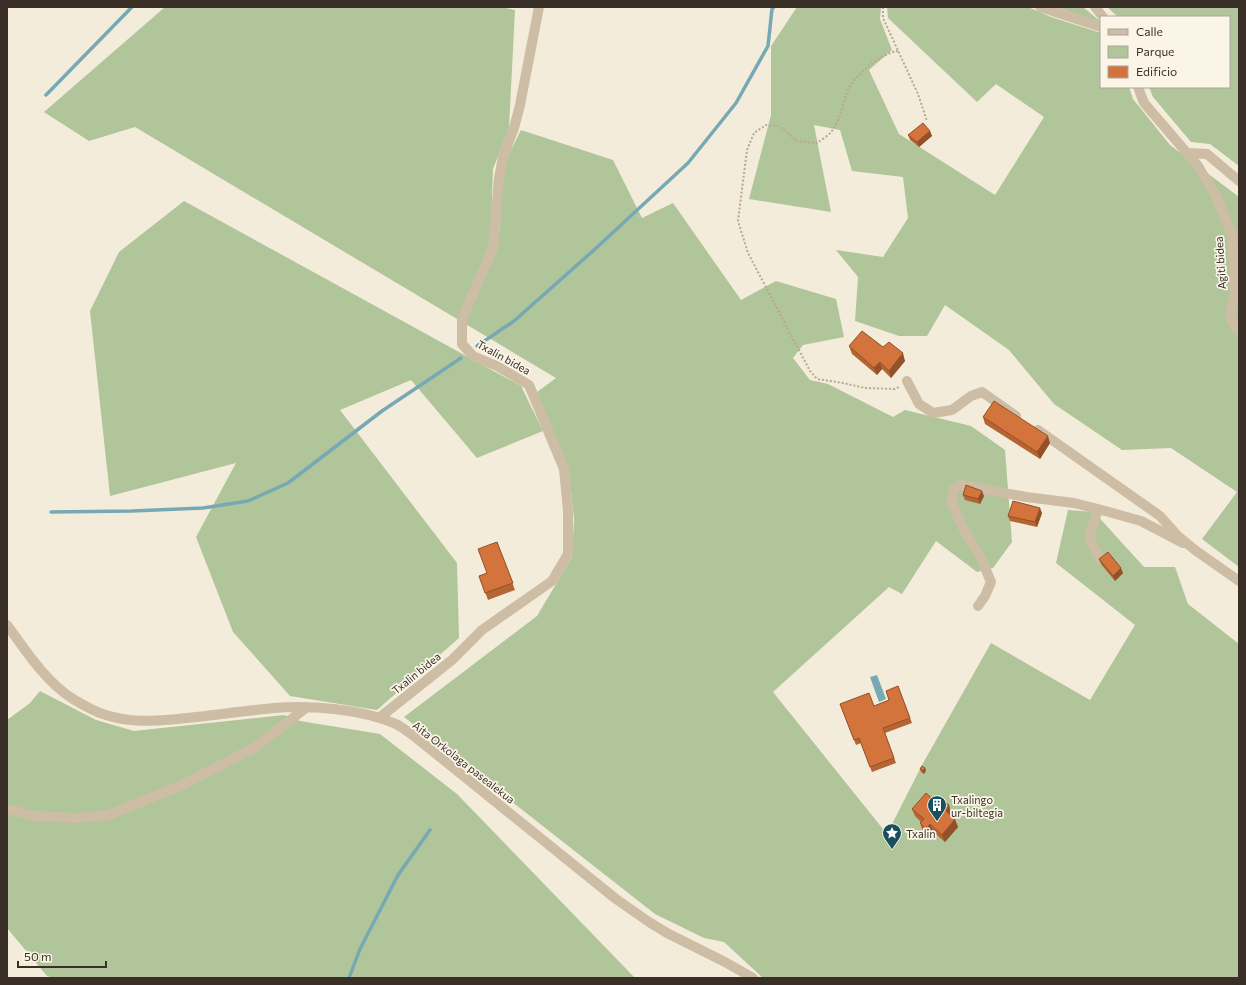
<svg xmlns="http://www.w3.org/2000/svg" width="1246" height="985" font-family="Commissioner,sans-serif">
	<rect width="100%" height="100%" fill="#f4ecdb"/>
	<path fill="#b0c599" d="M165 7H500L515 10 509 128 493 169 491 230 500 229 501 189 507 158 521 130 613 160 642 218 673 203 741 300 776 281 836 299 844 337 803 345 793 358 810 380 828 384 893 417 905 410 971 426 1005 450 1012 542 993 568 977 572 936 541 902 594 889 587 773 692 887 834 922 765 991 643 1090 700 1135 625 1056 563 1068 510 1094 512 1144 567H1175L1188 604 1239 644V978H763L724 942 704 938 655 914 404 717 537 616 572 557 574 519 569 472 537 392 556 378 135 127 89 141 44 112Z
		M797 7H881L880 19 892 50 869 70 899 134 995 195 1044 117 996 84 977 102 888 18 887 7H1028L1051 17 1101 33V87H1129L1133 99 1170 145 1239 197V567L1202 539 1237 492 1171 448 1122 450 1054 404 1009 350 945 305 927 336H899L855 321 858 277 836 250 883 257 908 218 903 177 852 171 840 130 814 125 831 212 749 199 771 115V46Z
		M1057 7H1083L1101 22V23Z
		M1107 7H1239V166L1210 144 1191 142 1153 97 1149 87H1229V17H1118Z
		M184 201 521 386 543 431 477 458 411 380 340 410 457 563 459 638 377 710 290 696 233 632 196 537 236 463 110 496 90 311 119 252Z
		M40 691 96 720 134 731 284 715 300 721 380 734 457 794 635 978H54L47 976 7 928V720L30 703Z"/>
	<path fill="#77a9b4" d="M877 675 886 699 879 702 870 677Z"/>
	<g fill="none" stroke-linecap="round" stroke-linejoin="round">
		<path stroke="#77a9b4" stroke-width="3.5" d="M46 95 132 7
			M477 346 514 321 594 250 688 163 736 103 768 46 772 9 774 7
			M51 512 132 511 203 508 248 501 288 483 382 411 461 358
			M349 978 360 949 398 875 430 830"/>
		<path stroke="#baa78f" stroke-width="2" stroke-dasharray="2 2" stroke-linecap="butt" d="M883 7V18L918 94 927 121
			M898 51C881 53 853 76 847 92 842 105 841 120 831 132 828 136 821 140 817 143L797 141 779 126 766 125 754 133 747 150 738 221 748 253 810 371 817 379 843 383 865 388 895 389 899 387"/>
		<path stroke="#cebda5" stroke-width="10" d="M1040 7 1101 27
			M1095 7 1103 17
			M1138 87 1144 103 1187 153 1207 154 1239 181
			M1187 153 1198 166 1216 196 1232 235 1235 290 1230 318 1239 332
			M907 381 919 404 933 413 952 410 971 396 982 392 1016 416
			M1038 430 1160 516 1178 536 1195 550 1239 581
			M1098 509 1089 538 1100 559
			M978 606 985 596 991 582 981 558 964 530 951 501 954 489 961 485 1026 497 1074 503 1098 509 1141 521 1183 543
			M7 625C26 651 46 682 73 699 83 705 95 712 106 715 131 723 152 721 178 719 210 716 242 711 274 708 311 705 362 709 396 724 402 727 408 732 414 736L616 899 649 922 667 933 725 962 753 978
			M379 718 452 660 482 630 552 581 568 554V511L564 469 529 385 497 366 473 356 462 344V319L493 248 499 178 503 157 514 128 520 105 539 7
			M7 809 35 816 78 818 108 815 180 786 254 748 307 707"/>
	</g>
	<path fill="#b56433" d="M930 131 932 136 919 147 910 140 908 135Z
		M849 346 883 347 905 361 891 378 882 369 877 375 852 354Z
		M983 417 1050 443 1040 459 985 424Z
		M963 495 984 496 980 504 965 500Z
		M1042 513 1037 527 1010 521 1008 516Z
		M497 542 515 590 488 600 479 576 487 573Z
		M1099 559 1123 573 1115 581 1101 564Z
		M898 686 912 723 885 733 896 763 872 772 861 743 856 745 840 704 874 706 889 700Z
		M920 769 926 770 924 774 921 772Z
		M949 805 951 813 950 814 958 827 945 842 933 832 929 836 923 831 920 823 921 822 915 816 912 809Z"/>
	<path fill="#935129" d="M930 131 932 136 919 147 917 142Z
		M903 353 905 361 891 378 889 371Z
		M880 362 882 369 877 375 874 368Z
		M1048 436 1050 443 1040 459 1037 452Z
		M982 491 984 496 980 504 978 499Z
		M1040 508 1042 513 1037 527 1035 522Z
		M1121 568 1123 573 1115 581 1113 576Z
		M925 768 926 770 924 774 923 771Z
		M949 805 951 813 947 817 945 810Z
		M955 819 958 827 945 842 942 835Z
		M930 824 933 832 929 836 926 829Z"/>
	<path fill="#d2743b" stroke="#935129" d="M923 123 930 131 917 142 908 135Z
		M862 331 883 347 889 342 903 353 889 371 880 362 874 368 849 346Z
		M994 401 1048 436 1037 452 983 417Z
		M966 485 982 491 978 499 963 495Z
		M1013 501 1040 508 1035 522 1008 516Z
		M497 542 513 583 485 593 479 576 487 573 478 549Z
		M1108 552 1121 568 1113 576 1099 559Z
		M898 686 910 718 883 728 894 758 870 767 859 738 854 740 840 704 869 693 874 706 889 700 886 691Z
		M922 766 925 768 923 771 920 769Z
		M926 793 936 802 940 798 949 805 945 810 955 819 942 835 930 824 926 829 920 823 924 819 912 809Z"/>
	<defs>
		<symbol id="building-pin" viewBox="-11 -11 22 30"><path d="M0 17L-7.5 6A9.5 9.5 0 1 1 7.5 6Z" fill="#18505f" stroke="#fbf5e8"/><path d="M-4-6H4V6H1V3H-1V6H-4ZM-2.5-4.3h1.7v1.8h-1.7ZM.8-4.3h1.7v1.8H.8ZM-2.5-1h1.7V.8h-1.7ZM.8-1h1.7V.8H.8Z" fill="#fff"/></symbol>
		<symbol id="sight-pin" viewBox="-11 -11 22 30"><path d="M0 17L-7.5 6A9.5 9.5 0 1 1 7.5 6Z" fill="#18505f" stroke="#fbf5e8"/><path d="M0-6L1.8-2.2L6-1.7L2.9 1.2L3.7 5.4L0 3.3L-3.7 5.4L-2.9 1.2L-6-1.7L-1.8-2.2Z" fill="#fff"/></symbol>
	</defs>
	<g fill-rule="evenodd">
		<use href="#building-pin" x="926" y="794" width="22" height="30"/>
		<use href="#sight-pin" x="881" y="822" width="22" height="30"/>
	</g>
	<g text-anchor="middle" dominant-baseline="central" stroke-width="3.5" stroke-linejoin="round" paint-order="stroke">
		<g font-size="11" fill="#392f27" stroke="#fbf5e8">
			<text transform="translate(1220 263) rotate(-94)">Agiti bidea</text>
			<text transform="translate(504 357) rotate(29)">Txalin bidea</text>
			<text transform="translate(416 673) rotate(-39)">Txalin bidea</text>
			<text transform="translate(464 762) rotate(38)">Aita Orkolaga pasealekua</text>
		</g>
		<g font-size="11" fill="#392f27" stroke="#fbf5e8" text-anchor="start">
			<text x="951" y="799">Txalingo<tspan x="951" dy="13">ur-biltegia</tspan></text>
			<text x="906" y="833">Txalin</text>
		</g>
	</g>
	<rect width="1246" height="985" fill="none" stroke="#392f27" stroke-width="16"/>
	<rect x="1100" y="16" width="130" height="72" fill="#fbf5e8" stroke="#ada69b"/>
	<rect x="1108" y="29" width="20" height="6" fill="#cebda5" stroke="#ada69b"/>
	<text x="1136" y="36" font-size="12" fill="#392f27">Calle</text>
	<rect x="1108" y="46" width="20" height="12" fill="#b0c599" stroke="#ada69b"/>
	<text x="1136" y="56" font-size="12" fill="#392f27">Parque</text>
	<rect x="1108" y="66" width="20" height="12" fill="#d2743b" stroke="#ada69b"/>
	<text x="1136" y="76" font-size="12" fill="#392f27">Edificio</text>
	<path d="M18 961v6h88v-6" fill="none" stroke="#392f27" stroke-width="2"/>
	<text x="24" y="961" font-size="12" fill="#392f27" stroke="#fbf5e8" stroke-width="3" paint-order="stroke">50 m</text>
</svg>
